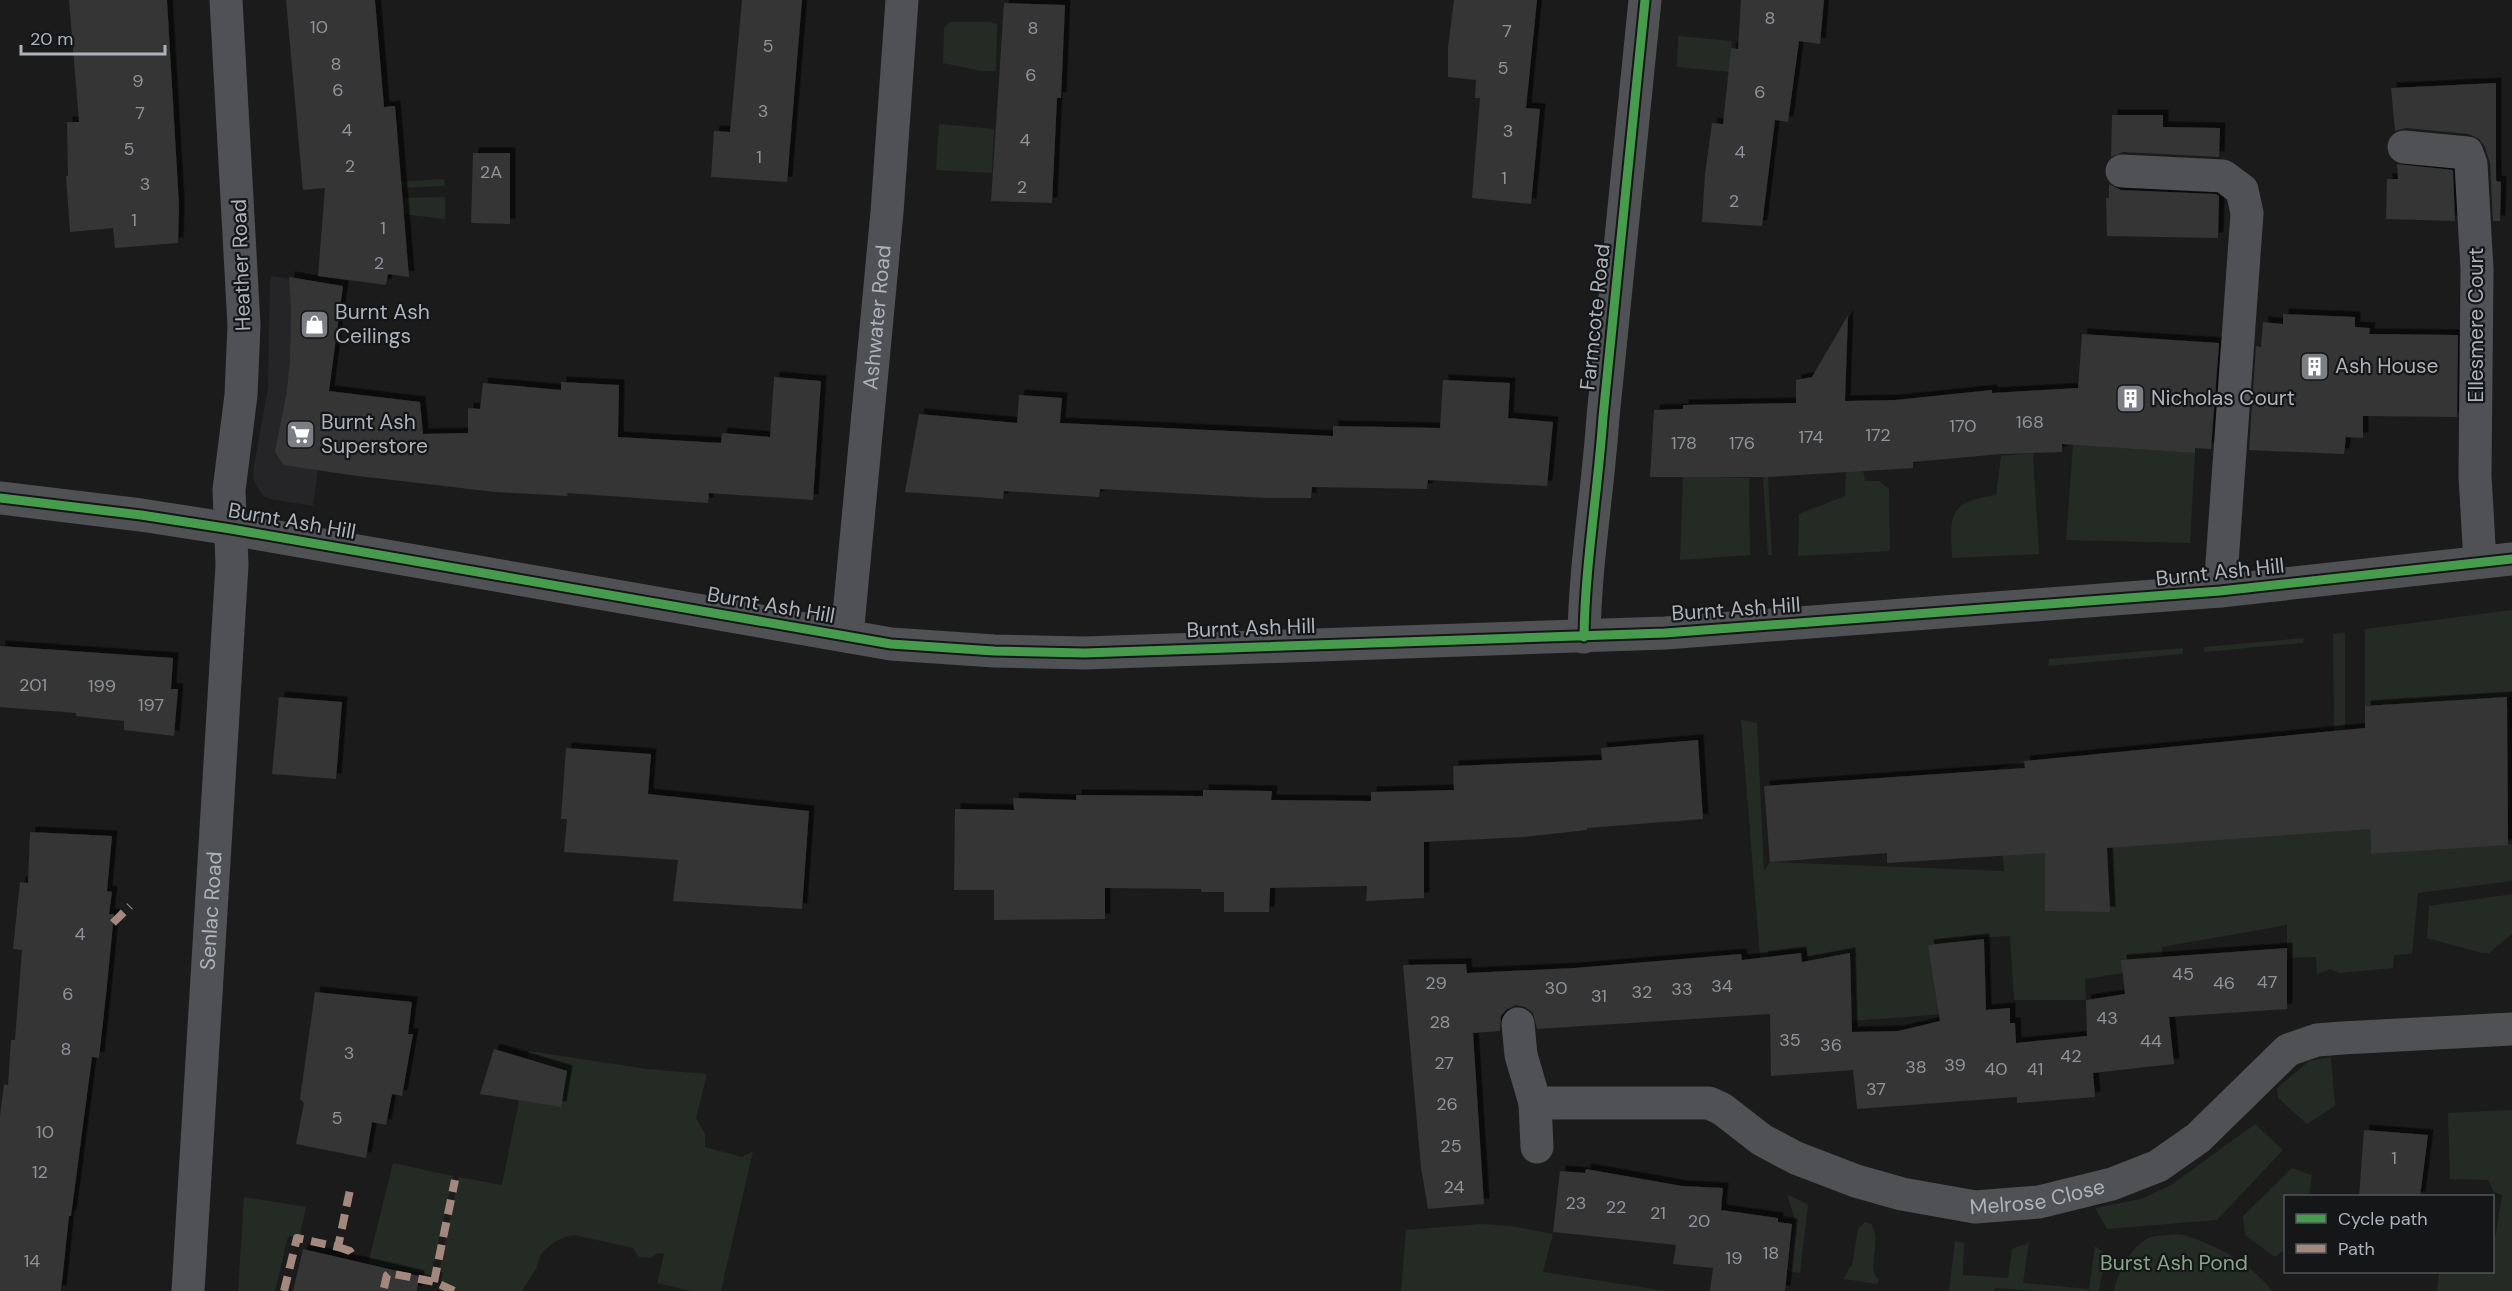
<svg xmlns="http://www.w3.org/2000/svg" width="2512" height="1291" font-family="'DM Sans',sans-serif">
	<defs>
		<filter id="shadow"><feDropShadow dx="5.5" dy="-5.5" stdDeviation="0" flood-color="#0009"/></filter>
	</defs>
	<rect width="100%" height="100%" fill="#1b1b1c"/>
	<path fill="#252528" d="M270 276 343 286 313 506 270 499 263 496 254 481 253 471 268 388Z"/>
	<path fill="#232b24" d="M950 22H990L997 24 996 71H981L943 63 944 28Z
		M1678 36 1732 41 1729 72 1677 67Z
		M939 124 994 129 992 173 936 170Z
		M444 179 445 186 350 190 351 185Z
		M445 197V219L349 208V199Z
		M2073 444 2195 453 2190 543 2066 540Z
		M2033 453 2039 554 1952 558C1950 514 1947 503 1996 495L2001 456Z
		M1863 470 1865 481H1879L1889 489 1890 551 1798 556 1799 514 1845 496 1846 471Z
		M1683 476 1749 478 1750 555 1680 560Z
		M1763 477H1768L1772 555H1768Z
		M2512 610V697L2365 706V629Z
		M2345 633V762L2369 811 2371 854 2512 844V881L2418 893 2412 954 2394 955 2393 968 2340 973 2330 969 2317 974 2316 957 2287 958V925L2162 947 2163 957 2124 973 2085 979 2086 1000H2014L2010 936 1966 938 1971 1012 1852 1021 1810 992 1806 946 1768 951V961L1760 957 1741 720 1757 723 1764 871 1770 862 2004 871 1995 770 2024 761 2030 853 2334 731 2333 634Z
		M2304 638 2303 643 2204 652V647Z
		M2183 648V654L2048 666 2049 659Z
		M2512 894V934L2489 953H2482L2427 938 2429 906Z
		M529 1051 647 1069 707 1074 696 1118 705 1134V1147L742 1157 753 1151 721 1291H690L657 1283 664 1254 658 1253 651 1258 639 1257 633 1248 574 1235 565 1237 554 1242 541 1254 536 1269 522 1291H439L443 1273 439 1271 459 1177 502 1185Z
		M2331 1057 2335 1106 2307 1124 2278 1098 2277 1088 2309 1061Z
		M2512 1110V1291H2437L2439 1272H2492L2493 1251 2502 1195 2494 1192 2488 1180 2450 1179 2448 1113Z
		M2255 1124 2283 1150 2217 1220 2107 1229 2095 1208 2141 1199 2171 1185Z
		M393 1163 453 1176 431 1275 368 1264Z
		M2292 1168 2312 1175 2309 1196H2286L2285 1249 2275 1257 2245 1235 2243 1216Z
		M1787 1194 1808 1205 1800 1273 1787 1271 1795 1220Z
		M244 1197 306 1207 300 1235 288 1237 275 1291H238Z
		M1865 1222 1871 1224C1883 1241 1865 1269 1879 1280L1877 1284 1844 1279 1849 1268 1852 1266 1858 1229Z
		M1481 1224 1511 1226 1553 1234 1543 1272 1667 1291H1401L1406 1230Z
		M2180 1234C2214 1244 2250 1262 2272 1291H2114C2116 1274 2134 1242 2151 1237 2160 1235 2171 1235 2180 1234Z
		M1955 1241 1964 1243 1963 1275 2008 1278 2012 1249 2029 1243 2023 1283 2089 1289 2095 1246 2103 1252 2105 1260 2099 1291H2037L1995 1288 1994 1291H1949Z"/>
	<path fill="#343536" filter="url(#shadow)" d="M69 0H167L179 205 178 243 115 248 113 228 70 232 66 176H68L67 122H79Z
		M286 0H375L384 107 395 106 409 277 388 274 386 285 318 276 325 188 303 190Z
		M742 0H802L787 182 711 177 714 131 730 132Z
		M1454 0H1537L1526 108 1540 109 1531 204 1472 198 1480 98H1475L1476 80 1448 77V47Z
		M1741 0H1824L1820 44 1799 41 1788 122 1775 120 1762 226 1702 222 1705 174 1712 123 1723 124 1731 48 1738 49Z
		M1004 3 1065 5 1061 98H1057L1052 203 991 201Z
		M2496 83V181L2501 182 2500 221H2493L2490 163 2485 147 2479 139 2469 134 2406 128 2395 131 2391 88Z
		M2112 115H2163V127L2220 128 2219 157 2123 152 2111 157Z
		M473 153H510V224L471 223Z
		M2397 164 2453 170 2455 221 2386 219 2387 179H2398Z
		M2109 184 2121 190 2216 194 2219 196 2218 238 2107 236 2106 198H2109Z
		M289 277 343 286 329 391 420 402 423 434 468 433V408L480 409 483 383 561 390V382L619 385 618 437 721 443 722 433 770 437 774 377 821 381 813 500 709 493 708 503 567 493 568 496 495 492 350 475 284 465 275 452 287 391 290 360 291 308Z
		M2283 314 2355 317V327L2370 328 2369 334 2458 335 2457 417 2363 416V438L2346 437 2344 454 2249 450 2256 346 2261 347 2263 322 2283 324Z
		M1848 315 1845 401 1895 400 1992 390V393L2078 388 2082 334 2219 343 2211 449 2195 448V453L2062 444V452L2001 454 1913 462V468L1768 477H1650L1654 410 1683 409V405L1796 403V380L1812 377Z
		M1443 380 1510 383 1508 418 1553 422 1547 486 1428 480 1427 489 1312 487 1311 498H1267L1100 489 1099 497 1004 491 1003 499 905 492 919 414 1017 423 1019 395 1062 398 1060 423 1333 436V426L1440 428Z
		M0 646 173 658 171 689H178L174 736 124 730V721L76 716V713L0 707Z
		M279 697 342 702 336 779 272 774Z
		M2507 697 2508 845 2371 854 2370 829 2107 848 2110 912 2045 911V853L1887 863V853L1770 862 1764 786 2025 768 2024 761 2365 728V706Z
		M1698 740 1703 819 1587 828V830L1524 837 1424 842V898L1366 901 1367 886 1270 888 1269 912H1224V892H1201V889L1105 888V919L994 920V890H954L955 809 1014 810 1013 798 1076 800V795L1203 796V790L1272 791 1271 800 1371 801V792L1454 790 1453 766 1602 760 1601 748Z
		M566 748 651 754 648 794 809 811 802 909 673 901 678 860 564 852 567 819H561Z
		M30 832 112 836 107 891 112 892 109 914H114L106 995 99 1058 92 1057 71 1216H69L61 1291H0V1116L4 1084 8 1085 11 1040H15L22 950 13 949 20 882 28 883Z
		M1984 939 1986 1010 2010 1008V1023H2015L2016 1043 2087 1036 2086 1000 2125 994 2121 960 2287 948V1009L2169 1017 2174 1064 2093 1073 2095 1097 2017 1103V1097L1857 1109 1853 1070 1771 1076 1770 1014 1537 1029 1533 1013 1525 1007 1516 1005 1507 1009 1501 1016 1500 1031 1473 1033 1484 1204 1428 1209 1421 1168 1403 965 1466 964 1467 973 1575 968 1741 954 1742 960 1801 953 1802 962 1850 953 1852 1032 1898 1031 1940 1021 1928 945Z
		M315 992 412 1002 408 1034H413L402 1096 392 1094 386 1125 372 1122 366 1158 296 1144 304 1103 300 1099Z
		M494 1049 567 1071 561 1107 480 1094Z
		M2364 1130 2428 1135 2420 1197H2359Z
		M1586 1169 1682 1186 1723 1188 1721 1210 1778 1218V1222L1792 1224 1785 1291H1710L1713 1268 1673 1264 1676 1245 1553 1232 1560 1171 1585 1173Z
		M303 1249 419 1276 417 1291H293Z"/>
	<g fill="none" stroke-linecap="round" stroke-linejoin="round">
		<g stroke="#505154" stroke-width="33">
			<path d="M2404 147 2467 153 2471 164 2477 269 2475 476 2480 562"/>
			<path d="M2122 171 2223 176 2242 190 2247 213 2220 591"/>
			<path d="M0 498 141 515 231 529 891 644 994 651 1085 653 1665 633 2220 591 2512 559"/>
			<path id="s1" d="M847 636 887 212 902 0"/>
			<path d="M1584 637C1585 564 1598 491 1603 417L1645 0"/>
			<path id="s2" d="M1518 1024 1521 1055 1535 1103H1709L1722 1109 1762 1140 1796 1158 1856 1181 1902 1194 1975 1207 2039 1202 2112 1184 2158 1166 2198 1138 2288 1050 2317 1040 2342 1038 2512 1029"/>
			<path d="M1535 1103 1537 1147"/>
			<path id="s3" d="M188 1291 232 565 229 490 241 395 244 325 226 0"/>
		</g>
		<path stroke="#a5887d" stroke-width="8" stroke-dasharray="15 8" stroke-linecap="butt" d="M113 923 130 906
			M338 1247 350 1251 353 1256 352 1260
			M434 1282 455 1180
			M384 1288 387 1275 389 1273 435 1282 454 1291
			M284 1291 297 1238 338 1247 351 1185"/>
		<defs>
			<path id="cycleway" d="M0 498 141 515 231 529 891 644 994 651 1085 653 1665 633 2220 591 2512 559
				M1584 637C1585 564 1598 491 1603 417L1645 0"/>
		</defs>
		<use href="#cycleway" stroke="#151618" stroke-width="13"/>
		<use href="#cycleway" stroke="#469c4c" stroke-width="9"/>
	</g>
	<defs>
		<symbol id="shop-square" viewBox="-11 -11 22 22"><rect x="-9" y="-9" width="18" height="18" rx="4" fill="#7b7e83" stroke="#151618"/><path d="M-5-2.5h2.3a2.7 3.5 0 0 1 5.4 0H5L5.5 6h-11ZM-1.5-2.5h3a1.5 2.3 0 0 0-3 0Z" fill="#fff"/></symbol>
		<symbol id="building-square" viewBox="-11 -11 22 22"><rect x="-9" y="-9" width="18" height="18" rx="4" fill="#7b7e83" stroke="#151618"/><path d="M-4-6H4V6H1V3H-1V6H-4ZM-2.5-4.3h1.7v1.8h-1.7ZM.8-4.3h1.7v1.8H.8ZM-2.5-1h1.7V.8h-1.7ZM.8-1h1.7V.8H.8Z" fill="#fff"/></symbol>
		<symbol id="supermarket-square" viewBox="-11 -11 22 22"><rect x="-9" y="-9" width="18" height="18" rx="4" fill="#7b7e83" stroke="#151618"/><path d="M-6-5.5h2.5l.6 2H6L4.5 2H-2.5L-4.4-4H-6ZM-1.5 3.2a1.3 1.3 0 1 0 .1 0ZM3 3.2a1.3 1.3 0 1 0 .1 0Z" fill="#fff"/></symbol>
	</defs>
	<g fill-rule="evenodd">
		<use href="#shop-square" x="298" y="308" width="33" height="33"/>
		<use href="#building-square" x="2298" y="350" width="33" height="33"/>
		<use href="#building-square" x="2114" y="382" width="33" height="33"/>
		<use href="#supermarket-square" x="284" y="418" width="33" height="33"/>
	</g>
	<g text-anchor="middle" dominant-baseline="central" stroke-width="4.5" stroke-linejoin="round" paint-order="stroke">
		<g font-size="18" fill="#90949a">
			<text x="1770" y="18">8</text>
			<text x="319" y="27">10</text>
			<text x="1033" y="28">8</text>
			<text x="1507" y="31">7</text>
			<text x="768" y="46">5</text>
			<text x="336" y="64">8</text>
			<text x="1503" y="68">5</text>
			<text x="1031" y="75">6</text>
			<text x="138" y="81">9</text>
			<text x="338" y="90">6</text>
			<text x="1760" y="92">6</text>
			<text x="763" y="111">3</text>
			<text x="140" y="113">7</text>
			<text x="347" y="130">4</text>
			<text x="1508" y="131">3</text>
			<text x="1025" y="140">4</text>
			<text x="129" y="149">5</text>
			<text x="1740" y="152">4</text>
			<text x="759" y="157">1</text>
			<text x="350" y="166">2</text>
			<text x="491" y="172">2A</text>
			<text x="1504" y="178">1</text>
			<text x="145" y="184">3</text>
			<text x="1022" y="187">2</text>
			<text x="1734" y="201">2</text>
			<text x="134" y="220">1</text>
			<text x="383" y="228">1</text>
			<text x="379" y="263">2</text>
			<text x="2030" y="422">168</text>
			<text x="1963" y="426">170</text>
			<text x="1878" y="435">172</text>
			<text x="1811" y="437">174</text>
			<text x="1684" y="443">178</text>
			<text x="1742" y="443">176</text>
			<text x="33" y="685">201</text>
			<text x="102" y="686">199</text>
			<text x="151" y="705">197</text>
			<text x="80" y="934">4</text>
			<text x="2183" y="974">45</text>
			<text x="2267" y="982">47</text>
			<text x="1436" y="983">29</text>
			<text x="2224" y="983">46</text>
			<text x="1722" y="986">34</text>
			<text x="1556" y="988">30</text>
			<text x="1682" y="989">33</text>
			<text x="1642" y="992">32</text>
			<text x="68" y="994">6</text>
			<text x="1599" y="996">31</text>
			<text x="2107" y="1018">43</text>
			<text x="1440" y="1022">28</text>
			<text x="1790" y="1040">35</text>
			<text x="2151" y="1041">44</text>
			<text x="1831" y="1045">36</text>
			<text x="66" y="1049">8</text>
			<text x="349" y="1053">3</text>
			<text x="2071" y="1056">42</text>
			<text x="1444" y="1063">27</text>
			<text x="1955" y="1065">39</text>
			<text x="1916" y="1067">38</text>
			<text x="1996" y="1069">40</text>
			<text x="2035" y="1069">41</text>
			<text x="1876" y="1089">37</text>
			<text x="1447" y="1104">26</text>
			<text x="337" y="1118">5</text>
			<text x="45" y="1132">10</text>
			<text x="1451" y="1146">25</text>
			<text x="2394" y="1158">1</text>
			<text x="40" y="1172">12</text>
			<text x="1454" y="1187">24</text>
			<text x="1576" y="1203">23</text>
			<text x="1616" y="1207">22</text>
			<text x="1658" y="1213">21</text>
			<text x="1699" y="1221">20</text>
			<text x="1771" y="1253">18</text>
			<text x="1734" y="1258">19</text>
			<text x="32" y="1261">14</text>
		</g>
		<g font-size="21" fill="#aeb3bb" stroke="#151618">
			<text transform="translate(241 265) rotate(-92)">Heather Road</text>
			<text transform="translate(1595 317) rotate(-84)">Farmcote Road</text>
			<text stroke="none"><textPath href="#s1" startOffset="320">Ashwater Road</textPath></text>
			<text transform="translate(2476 325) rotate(-90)">Ellesmere Court</text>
			<text transform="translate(292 521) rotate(10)">Burnt Ash Hill</text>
			<text transform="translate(2220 572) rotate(-6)">Burnt Ash Hill</text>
			<text transform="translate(771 605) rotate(10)">Burnt Ash Hill</text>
			<text transform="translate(1736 609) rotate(-4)">Burnt Ash Hill</text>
			<text transform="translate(1251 628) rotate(-2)">Burnt Ash Hill</text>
			<text stroke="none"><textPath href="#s3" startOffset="381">Senlac Road</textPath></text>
			<text stroke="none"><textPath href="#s2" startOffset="608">Melrose Close</textPath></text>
		</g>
		<g font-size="21" fill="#aeb3bb" stroke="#151618" text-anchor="start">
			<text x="335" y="312">Burnt Ash<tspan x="335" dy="24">Ceilings</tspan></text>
			<text x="2335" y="366">Ash House</text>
			<text x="2151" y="398">Nicholas Court</text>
			<text x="321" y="422">Burnt Ash<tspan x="321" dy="24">Superstore</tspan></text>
		</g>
		<g font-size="21" fill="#87a586" stroke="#151618">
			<text x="2174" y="1263">Burst Ash Pond</text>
		</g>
	</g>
	<rect x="2284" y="1195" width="210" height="78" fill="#151618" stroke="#525559" stroke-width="1.5"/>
	<rect x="2296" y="1214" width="30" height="9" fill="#469c4c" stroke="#525559" stroke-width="1.5"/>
	<text x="2338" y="1225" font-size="18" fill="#aeb3bb">Cycle path</text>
	<rect x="2296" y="1244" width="30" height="9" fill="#a5887d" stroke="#525559" stroke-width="1.5"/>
	<text x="2338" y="1255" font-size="18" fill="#aeb3bb">Path</text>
	<path d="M21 45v9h144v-9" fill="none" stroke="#aeb3bb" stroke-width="3"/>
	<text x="30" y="45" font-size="18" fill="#aeb3bb" stroke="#151618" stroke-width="4.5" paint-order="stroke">20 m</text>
</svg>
